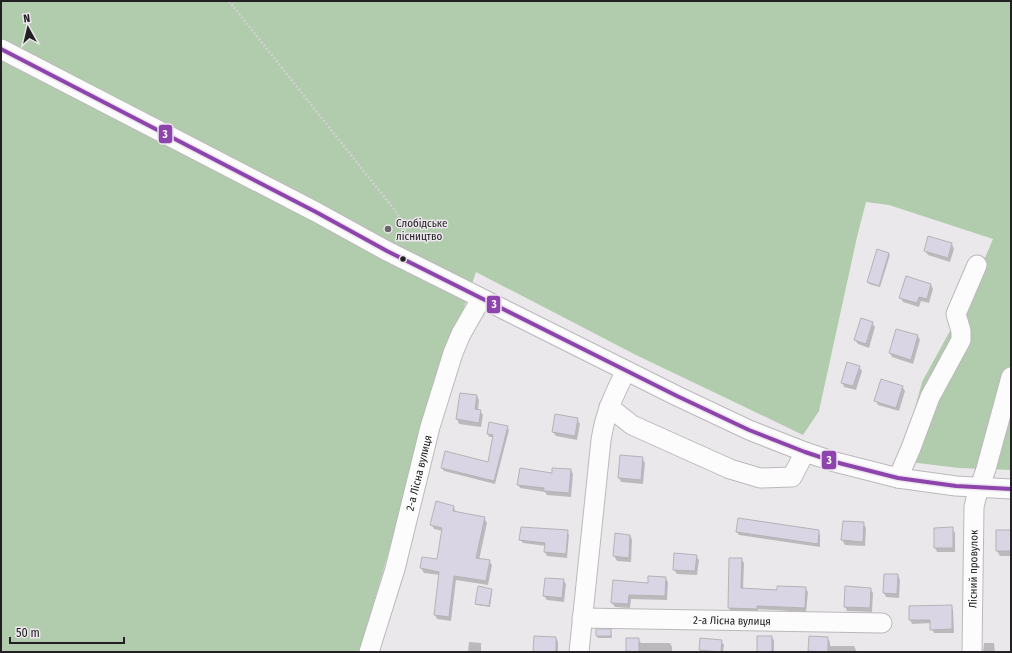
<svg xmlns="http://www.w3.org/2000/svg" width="1012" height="653" font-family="'Fira Sans Condensed',sans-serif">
	<rect width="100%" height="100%" fill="#ebe8eb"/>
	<path fill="#b1ccac" d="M1 1H1011V470L959 468 901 461 922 382 968 298 993 239 889 205 866 202 857 237 819 411 803 435 636 355 476 272C433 397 397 525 359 652H1Z"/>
	<path fill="#0003" d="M952 244 954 249 950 262 928 255 925 251Z
		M888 253 890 255 880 287 869 284 868 282Z
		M931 285 933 289 929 303 921 301 919 307 903 302 901 298Z
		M872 323 875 327 869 348 858 344 855 340Z
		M918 336 920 340 913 364 892 357 890 353Z
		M859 367 862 371 856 390 844 387 842 382Z
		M902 386 905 391 899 411 878 405 876 401Z
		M461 394 477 396 479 400 478 410 480 411 483 415 481 427 459 424 457 419Z
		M577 419 580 424 577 440 556 436 553 432Z
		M507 427 509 430 495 484 444 471 442 468 489 463 494 437H489L488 434Z
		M642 458 645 463 643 484 621 482 619 478Z
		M571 470 573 474 571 497 547 495 545 492 520 488 518 484 553 474Z
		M454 507 456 513 484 518 487 523 479 560 489 561 492 565 488 585 456 580 451 621 437 619 435 615 440 575 424 573 421 568 423 558 438 561 443 531 434 529 432 525Z
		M843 522 863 523 866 528 865 546 845 545 842 540Z
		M952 528 955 533V552H937L935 548Z
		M567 531 569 535 567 558 547 556 545 552 546 546 523 543 520 539Z
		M818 531 820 535V547L739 535 737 532Z
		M997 531H1011V556H1000L997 551Z
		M616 534 630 535 632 540 631 562 617 561 614 556Z
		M696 556 699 560 697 575 677 574 674 570Z
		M741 559 744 563 743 590 778 591 805 588 808 592 806 612 758 609V612H731L729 608Z
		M898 575 900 580 899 598 886 597 884 593Z
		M665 578 668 582 667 600 631 599 630 608 615 607 612 603 649 584Z
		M563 580 566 584 564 602 547 600 544 596Z
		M870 589 873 593 872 612 847 611 845 606Z
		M491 590 492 592 490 607 477 605 476 604Z
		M951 606 953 610 954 633H934L932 629 931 623 912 624 910 620V607Z
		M611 630 612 638H598L597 636Z
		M772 637 774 641V652H758Z
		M810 637 827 638 830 642V646H854L857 652H809Z
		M556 638 558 642V652H534Z
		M627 639H638L641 643H670L672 647V652H627Z
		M721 641 724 645 723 652H701L700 650Z
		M469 642 481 643V652H468Z
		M984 643H994L995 652H983Z"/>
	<path fill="#dad5e4" stroke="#b5b3b6" d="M928 236 952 243 948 258 924 251Z
		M877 249 889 253 879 286 867 282Z
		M906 276 931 284 927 299 919 297 917 303 899 298Z
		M861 318 873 322 866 344 854 340Z
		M896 329 918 335 911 360 889 353Z
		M847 362 860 366 853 386 841 383Z
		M881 379 903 386 896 408 874 401Z
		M460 393 477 395 475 409 481 410 479 423 456 419Z
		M555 414 578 418 575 436 552 432Z
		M489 422 508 426 494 481 441 468 445 451 488 462 493 435 487 434Z
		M620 455 643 457 641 480 618 478Z
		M520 468 552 473V468L571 469 569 493 544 491V488L517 485Z
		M436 501 454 506 453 511 485 517 476 558 490 560 486 581 454 576 449 617 434 615 439 572 420 568 422 557 437 559 442 528 430 525Z
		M738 518 819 530 818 544 736 532Z
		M843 521 864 522 863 542 841 540Z
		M521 527 568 530 566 554 544 552 545 543 519 540Z
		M953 527V548H934V528Z
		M996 530H1011V551H996Z
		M615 533 630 535 629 558 613 556Z
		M674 553 697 555 695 571 673 570Z
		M729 558H742L741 588 777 590V586L806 587 805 608 757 606V609L728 608Z
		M884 574H898L897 594 883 593Z
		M648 576 666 577 665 596 629 595 628 604 611 603 613 580 648 583Z
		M545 578 564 579 562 598 543 596Z
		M478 586 492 589 489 606 475 604Z
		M845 586 871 588 870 608 844 607Z
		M952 605V629L930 630V620H909V606Z
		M596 629H611V636H596Z
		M534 636 556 637V652H533Z
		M757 636H772V652H757Z
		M809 636 828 637V652L808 651Z
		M626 638H639V652L626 651Z
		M700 638 722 640 721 652 699 650Z"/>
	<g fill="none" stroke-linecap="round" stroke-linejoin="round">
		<defs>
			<g id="minor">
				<path d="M1 49 316 212 387 251 677 396 749 430 805 452 835 462 898 478 956 486 1011 489"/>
				<path d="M609 407 632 425 730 469 760 478 792 477 805 452"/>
				<path d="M898 478 911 448 930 397 961 340V331L956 314 977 265"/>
				<path id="s1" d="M582 618 882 623"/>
				<path id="s2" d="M369 652 395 569 430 427 453 353 461 334 481 299"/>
				<path d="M579 652 601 440C605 414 614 394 626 371"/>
				<path id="s3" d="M972 652 974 507 976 498 986 469 1011 377"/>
			</g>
		</defs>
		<use href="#minor" stroke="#bbb9bb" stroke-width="21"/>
		<path stroke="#d1d0d1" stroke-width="2.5" stroke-dasharray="2 2" stroke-linecap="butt" d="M229 1 397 213 410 243"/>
		<use href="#minor" stroke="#fcfcfc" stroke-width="19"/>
		<defs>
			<path id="bus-1" d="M1 49 316 212 387 251 677 396 749 430 805 452 835 462 898 478 956 486 1011 489"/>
		</defs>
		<use href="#bus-1" stroke="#ece7ec" stroke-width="7"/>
		<use href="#bus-1" stroke="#8e44ad" stroke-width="4"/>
	</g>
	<circle fill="#686668" stroke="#ece7ec" stroke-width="1.5" cx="388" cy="229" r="4"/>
	<circle fill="#222022" stroke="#ece7ec" stroke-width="1.5" cx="403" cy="259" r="3.5"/>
	<g text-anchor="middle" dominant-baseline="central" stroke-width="3" stroke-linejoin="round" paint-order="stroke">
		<g font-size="11" fill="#222022" stroke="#ece7ec" text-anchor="start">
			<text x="396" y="223">Слобідське<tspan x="396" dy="13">лісництво</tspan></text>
		</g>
		<g font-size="11" fill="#222022" stroke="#ece7ec">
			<text stroke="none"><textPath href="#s2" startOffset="186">2-а Лісна вулиця</textPath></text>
			<text stroke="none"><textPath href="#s3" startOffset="83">Лісний провулок</textPath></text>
			<text stroke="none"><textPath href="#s1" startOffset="150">2-а Лісна вулиця</textPath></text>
		</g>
	</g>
	<g stroke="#ece7ec" stroke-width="1.5">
		<rect x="158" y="124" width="15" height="20" rx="4" fill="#8e44ad"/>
		<rect x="486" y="295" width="15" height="19" rx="4" fill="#8e44ad"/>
		<rect x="821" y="450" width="16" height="20" rx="4" fill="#8e44ad"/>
	</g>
	<g font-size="11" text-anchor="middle" font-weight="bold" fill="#fff">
		<text x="165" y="138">3</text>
		<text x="494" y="308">3</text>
		<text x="829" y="464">3</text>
	</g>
	<rect width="1012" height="653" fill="none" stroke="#222022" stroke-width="4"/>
	<g transform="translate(28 28) rotate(352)" stroke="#ece7ec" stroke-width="3" paint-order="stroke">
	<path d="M0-3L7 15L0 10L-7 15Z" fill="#222022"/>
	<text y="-6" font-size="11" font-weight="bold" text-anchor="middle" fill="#222022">N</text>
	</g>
	<path d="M10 637v6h114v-6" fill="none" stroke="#222022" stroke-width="2"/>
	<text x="16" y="637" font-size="12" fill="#222022" stroke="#ece7ec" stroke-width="3" paint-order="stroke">50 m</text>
</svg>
